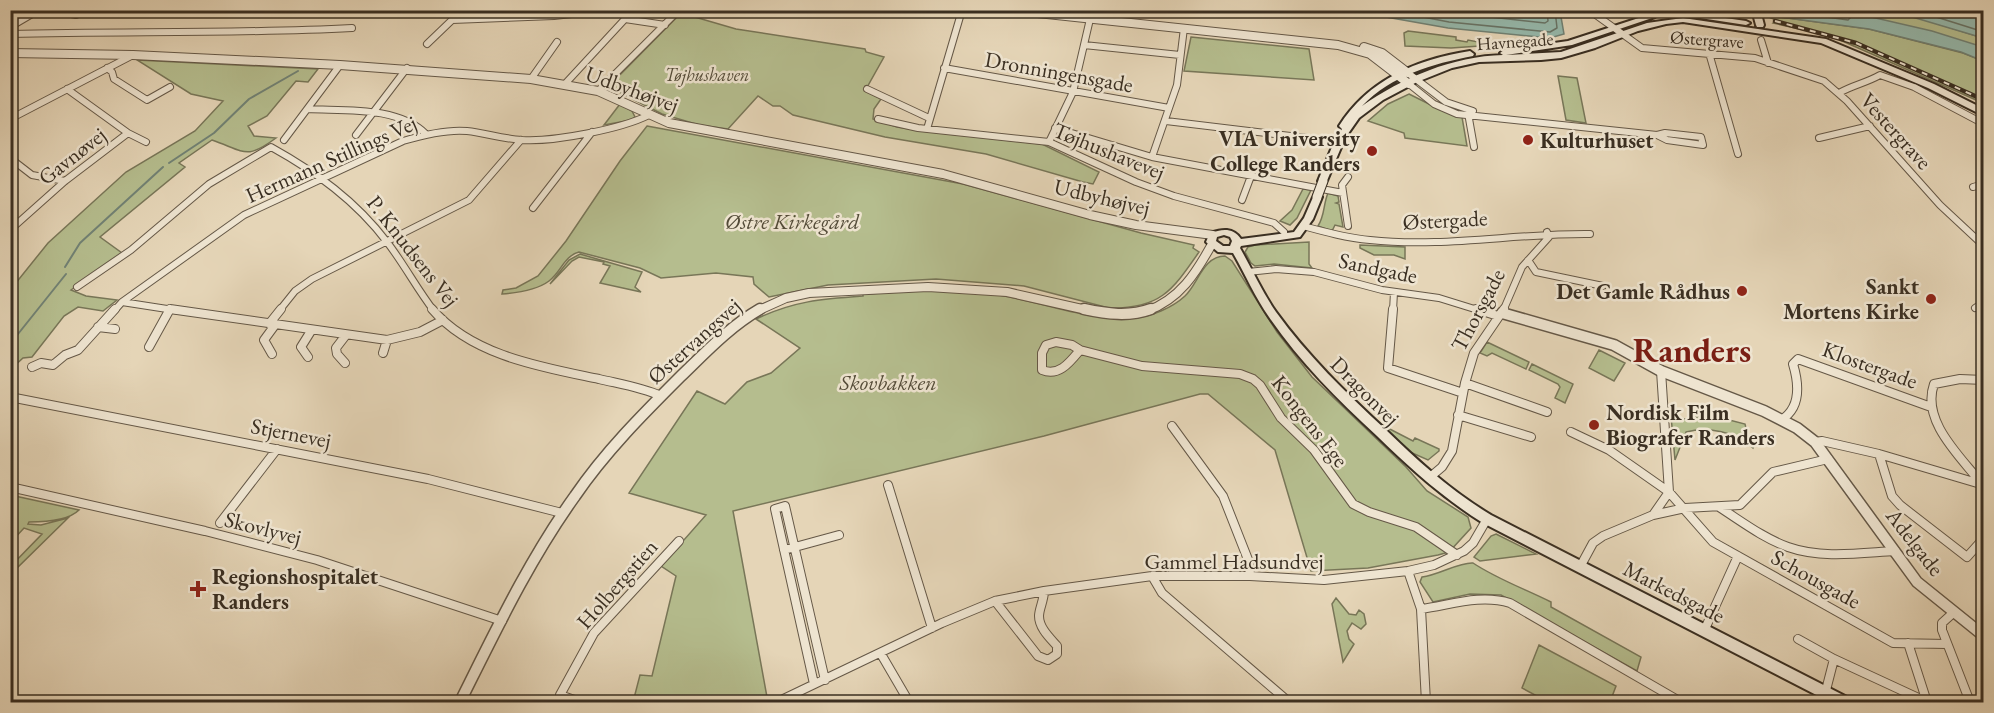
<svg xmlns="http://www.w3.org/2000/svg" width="1994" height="713" font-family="'EB Garamond',serif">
	<rect width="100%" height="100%" fill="#e5d5b7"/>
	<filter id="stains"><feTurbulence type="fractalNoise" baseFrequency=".00333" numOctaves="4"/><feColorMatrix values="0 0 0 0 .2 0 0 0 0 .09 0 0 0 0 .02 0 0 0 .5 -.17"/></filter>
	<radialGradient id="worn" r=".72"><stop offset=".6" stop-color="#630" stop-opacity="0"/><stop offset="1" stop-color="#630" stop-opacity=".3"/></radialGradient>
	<path fill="#b5bd8e" stroke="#787658" stroke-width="1.5" d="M1841 11 1900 12 1983 38V47Z
		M681 13 736 29 865 49 866 52 884 57 865 91 881 99 874 109 873 119 897 127 922 131 1042 144 1099 172 1093 184 1083 182 986 154 885 137 793 115 780 106H773L758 96 728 129 699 125 662 114 611 88 610 85Z
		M1764 15 1869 29 1963 53 1983 61V103L1831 36 1773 23 1776 20Z
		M1408 31 1456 37V40L1467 42 1468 40 1494 45 1451 48 1405 46 1404 33Z
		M1191 37 1309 49 1314 80 1184 71Z
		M137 60 318 69 308 82 296 81 267 116 248 126 254 136 276 138C246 160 246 152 212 140L179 163 185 167 100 237 122 253 71 290 86 296 117 300 103 311 78 307 64 316 32 357 23 358 11 369V289L48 243 126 172 195 131 223 101 191 94Z
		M1558 76 1577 78 1586 123 1566 120Z
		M1409 94 1441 110 1462 117 1467 146 1405 138 1404 133 1368 121 1388 104Z
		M620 104 632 111 635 117 631 120 604 125Z
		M647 126 963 184 1141 233 1194 245 1193 248 1199 252C1172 291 1160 309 1109 308L1024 286 936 279 828 285 769 297 754 284 753 277 716 273 661 278 640 268 579 252C564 256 561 272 549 281 537 290 516 293 502 294L503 290 516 288 538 276 566 241 620 161Z
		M1303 189 1311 190 1297 218 1290 225 1280 221 1292 210Z
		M1328 193 1338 196 1339 202 1336 203 1339 204 1343 227 1335 225 1332 231 1318 226C1325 215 1323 205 1328 193Z
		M1309 242V264L1312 268 1274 264 1255 266 1251 263 1245 252 1248 247 1255 245Z
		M1360 245 1405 247V259L1394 255H1374L1360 248Z
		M580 254 642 272 635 287 641 292 600 283 610 266 603 264 604 262 579 257 572 261 550 284 569 260Z
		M1225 256 1232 261 1277 332 1312 377 1406 467 1427 491 1468 517 1471 528 1449 552 1438 555 1368 568 1311 571 1275 450 1208 394H1200L1044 436 733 511 767 697 755 702H633L640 675 652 676 676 576 661 566 706 515 629 493 697 391 725 404 747 382 771 373 800 348 756 319C794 301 821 299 863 296V294C904 292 946 287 986 293 1036 299 1085 322 1135 318 1152 316 1172 308 1185 296 1198 284 1203 256 1225 256Z
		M1487 342 1529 362 1526 369 1492 353 1487 356 1480 353Z
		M1599 350 1625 363 1614 381 1589 368Z
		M1532 364 1573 384 1565 403 1555 398 1560 387 1558 384 1529 370Z
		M1710 415 1745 424 1748 436 1755 444 1753 448C1736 432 1708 426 1686 432L1675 460 1671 416 1685 419Z
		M1380 424 1413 441 1415 438 1439 449V451L1428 460 1410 452Z
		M15 496 79 510C68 521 44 522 29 522L28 524 41 525 68 518 17 568 12 569 11 566 42 534 24 528 11 542V497Z
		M1496 534 1536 554 1480 561 1474 557 1491 536Z
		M1473 563C1497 579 1525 589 1551 602V607L1641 657 1637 671 1501 595 1470 594 1433 602 1420 582 1422 577C1439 575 1459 562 1473 563Z
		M1336 598 1349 614 1356 615 1359 610 1364 614 1366 624 1361 629 1352 623 1347 631 1349 639 1354 644 1343 662 1332 604Z
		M1539 645 1616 686 1610 702H1548L1522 688Z"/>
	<path fill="#96b9ac" stroke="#718275" stroke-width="1.5" d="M1841 10 1932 31 1983 47V61L1961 52 1869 29 1735 11Z
		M1352 11H1560L1564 34 1550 38 1448 28Z
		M1892 11H1977L1983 14V38Z"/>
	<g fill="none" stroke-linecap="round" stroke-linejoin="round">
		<path stroke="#687467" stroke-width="1.5" d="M1387 10 1449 22 1550 32 1557 28 1555 10
			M1428 10 1545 23 1548 21 1547 10
			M1777 10 1848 20 1851 17 1850 10
			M1914 10 1984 32"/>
		<path stroke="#718275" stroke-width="2" d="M169 163 214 133 249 99 298 71
			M65 267 80 243 163 167
			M10 344 66 274"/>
		<defs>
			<path id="minor-far1" d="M53 10 76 15
				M1589 10 1642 48 1755 58 1824 81 1847 101 1940 205 1984 246
				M10 27 39 10
				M10 34C124 31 238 34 352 28
				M1761 40 1768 63
				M427 44 452 20 554 16 607 10
				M1084 45 1180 55
				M1709 53 1738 154
				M107 68 112 72 114 79 147 100 170 87
				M944 68 1169 108
				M1408 73 1446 102 1473 111
				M531 79 557 42
				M1409 84 1434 104 1457 114 1657 135
				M564 85 625 19 665 25
				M867 89 929 118
				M598 91 679 10
				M1839 93C1853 85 1866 83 1880 75L1914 87 1984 124
				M308 109C345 111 398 106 426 134
				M1468 113 1474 147
				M10 119 133 55
				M878 119 918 128 1049 142 1136 182 1174 196 1274 223 1284 232
				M1166 121 1324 140 1335 145
				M1055 128 1152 157 1343 193
				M927 129 962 10
				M128 133 146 142
				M1665 133 1701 137 1703 145 1667 140 1657 135Z
				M356 135 407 68
				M1819 138 1870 126
				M284 140 340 65
				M1049 142 1073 92 1090 19
				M1152 157 1177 85 1184 28
				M10 158 32 175 65 181
				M1348 177 1342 185 1348 226
				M1973 187 1984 184
				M1242 200 1251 176
				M533 208 592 132
				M1303 226C1325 232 1347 238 1370 240 1443 248 1517 233 1590 234
				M10 230 65 181 128 133 67 89
				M1528 260 1536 272 1603 286
				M1248 272 1276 269 1314 272 1382 290 1439 298 1481 311
				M77 287 131 250 209 184 271 147C316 172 356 201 387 242 404 264 417 289 434 311
				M122 302 244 215 403 141C423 135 446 129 467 131 485 133 504 139 522 140 554 142 621 129 649 115
				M1975 308 1984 302
				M114 311 122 302 180 311
				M279 311 295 291 312 279 469 200 521 140
				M1393 311 1394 292
				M1503 311 1522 267 1549 237 1547 232"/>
			<path id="minor" d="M170 309 387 340 420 332 443 320
				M432 309C472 356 542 367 599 379 620 384 641 387 661 396
				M1393 309 1388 368 1463 393
				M1476 309 1498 316
				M269 324 281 309
				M98 327 115 329
				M1056 342 1072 345 1080 350C1070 362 1059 377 1042 370V353L1046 345Z
				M149 347 170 309
				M1080 350 1142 366 1240 374 1253 379 1260 385 1281 418 1314 450 1353 504 1369 512 1416 527 1457 555
				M383 353 387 340
				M272 354 264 340 275 325
				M308 357 301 347 311 331
				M345 363 337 354 336 348 346 335
				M32 367 41 363 53 365 65 355 78 350 115 309
				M1661 371 1669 492 1713 542 1893 643 1947 644
				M1465 383 1547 412
				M10 397 428 479 562 513
				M1458 415 1531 437
				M1781 420C1801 408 1799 384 1793 364L1798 359 1931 407
				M1172 426 1223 496 1249 562 1250 576
				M1571 432 1609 450 1669 492 1653 515
				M1815 442 1822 441 1879 454 1984 485
				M1879 454 1892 496 1900 505 1967 557 1984 538
				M1429 478 1442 467 1452 451 1465 383 1474 353 1504 309
				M1981 483C1960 456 1921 421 1934 384L1960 379 1984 380
				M888 485 932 628
				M10 487 205 531 317 560 502 621
				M1719 507C1741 521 1763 538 1788 547 1822 559 1860 553 1895 551
				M220 523 277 449
				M784 550 839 535
				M1580 567 1593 543 1603 536 1653 515 1685 508 1740 505 1773 472 1828 459
				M1408 571 1421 609 1426 702
				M1152 576 1162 593 1289 702
				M995 601 1038 656 1048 660 1057 654V646C1050 638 1039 628 1039 616 1039 609 1044 600 1044 591
				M1421 609C1451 605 1480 594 1510 603L1681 702
				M1953 613 1942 623V630L1970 702
				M1704 631 1738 556
				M1798 639 1834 659 1927 702
				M1908 643 1927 702
				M881 654 909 702
				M814 684 775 509 785 506 825 680
				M1825 694 1834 659
				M580 702 560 695 594 633 679 541
				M777 702 942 623 995 601 1044 591 1152 576H1250L1324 580 1408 571 1434 565 1464 551 1473 543 1487 519"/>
			<path id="tertiary-far1" d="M1009 10 1338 45 1370 54 1409 84
				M1364 47 1382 53 1408 73
				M10 53 133 55 340 65 531 79 598 91 669 123 943 174 1090 215 1136 225 1213 235
				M757 311 786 298 809 293 928 287 1007 292 1091 311
				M1147 311C1180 299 1196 273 1212 244"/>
			<path id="tertiary" d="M1084 309C1107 314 1129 317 1151 309
				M1502 313 1614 345 1661 371 1764 411 1797 428 1815 442 1917 582 1984 636
				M460 702C495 632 529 560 575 496 605 452 643 414 680 377 705 353 729 327 760 309"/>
			<path id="secondary" d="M1752 10H1760L1764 25 1763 27H1757L1756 25Z
				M1684 12 1746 21 1750 23 1746 25 1687 16 1683 14Z
				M1648 15H1651L1655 17 1572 45 1506 55 1561 52 1647 23 1683 18 1826 39 1934 84 1984 109V116L1928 88 1821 43 1683 22 1666 24 1638 31 1595 48 1561 58 1541 60 1479 62 1452 68 1417 82 1383 100 1359 118 1345 138 1326 183H1320L1318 181 1332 147 1342 129 1339 126C1368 80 1417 59 1470 51L1474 54 1473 56C1432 64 1392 75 1362 106 1402 78 1453 56 1503 55L1500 53 1504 50 1568 41Z
				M1317 194 1322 197 1313 219 1300 237 1241 246 1240 248C1252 269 1262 292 1276 312 1308 356 1345 392 1385 429 1418 461 1451 491 1491 515L1847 697 1848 702H1830L1483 523C1443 498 1410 468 1377 436 1337 399 1300 362 1269 317 1255 297 1245 274 1233 253L1218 252 1206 242 1210 233C1222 229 1233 227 1241 239L1294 232 1304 218 1314 195ZM1224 235 1230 237 1232 241 1230 246H1223L1216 241 1217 237Z"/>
		</defs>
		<use href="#minor-far1" stroke="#655847" stroke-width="8"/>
		<use href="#minor" stroke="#655847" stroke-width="10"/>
		<use href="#tertiary-far1" stroke="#655847" stroke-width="10"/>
		<use href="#tertiary" stroke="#655847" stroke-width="13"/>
		<use href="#secondary" stroke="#3a2f22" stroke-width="4"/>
		<use href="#minor-far1" stroke="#eee4d0" stroke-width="6"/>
		<use href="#minor" stroke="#eee4d0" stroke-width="8"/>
		<use href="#tertiary-far1" stroke="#eee4d0" stroke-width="8"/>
		<use href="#tertiary" stroke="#eee4d0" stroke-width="10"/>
		<use href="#secondary" fill="#eee4d0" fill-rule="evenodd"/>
		<defs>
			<path id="rail" d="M1775 21 1856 43 1984 100"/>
		</defs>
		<use href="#rail" stroke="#3a2f22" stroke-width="4.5"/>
		<use href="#rail" stroke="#eee4d0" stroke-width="2" stroke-dasharray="6" stroke-linecap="butt"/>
		<defs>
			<path id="secondary-bridge" d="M1317 197 1323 181"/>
		</defs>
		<use href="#secondary-bridge" stroke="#3a2f22" stroke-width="11" stroke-linecap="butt"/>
		<use href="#secondary-bridge" stroke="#eee4d0" stroke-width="9"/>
	</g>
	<g fill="#8f2418" stroke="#eee4d0" stroke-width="2">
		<circle cx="1528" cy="140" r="6"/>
		<circle cx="1372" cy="151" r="6"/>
		<circle cx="1742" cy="291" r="6"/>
		<circle cx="1931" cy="299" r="6"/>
		<circle cx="1594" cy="425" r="6"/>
		<path d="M195 580h6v6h6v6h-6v6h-6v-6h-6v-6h6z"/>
	</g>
	<g text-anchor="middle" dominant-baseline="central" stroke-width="5" stroke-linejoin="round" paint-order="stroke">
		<g font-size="18" fill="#3a2f22" stroke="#eee4d0">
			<text transform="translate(1707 39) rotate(4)">Østergrave</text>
			<text transform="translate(1515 41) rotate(-4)">Havnegade</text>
		</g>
		<g font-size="18" font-style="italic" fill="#534b38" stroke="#eee4d0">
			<text x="707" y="74">Tøjhushaven</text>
		</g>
		<g font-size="22" fill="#3a2f22" stroke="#eee4d0">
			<text transform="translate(1059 72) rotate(10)">Dronningensgade</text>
			<text transform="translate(632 89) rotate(20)">Udbyhøjvej</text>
			<text transform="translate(1896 131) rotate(48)">Vestergrave</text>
			<text transform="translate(1109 151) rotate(22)">Tøjhushavevej</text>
			<text transform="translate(72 156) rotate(-38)">Gavnøvej</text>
			<text transform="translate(331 159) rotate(-24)">Hermann Stillings Vej</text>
			<text transform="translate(1102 197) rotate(13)">Udbyhøjvej</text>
			<text transform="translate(1445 220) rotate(-3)">Østergade</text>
			<text transform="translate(413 251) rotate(52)">P. Knudsens Vej</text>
			<text transform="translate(1378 268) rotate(12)">Sandgade</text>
			<text transform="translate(1478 310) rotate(-62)">Thorsgade</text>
			<text transform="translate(694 341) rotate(-42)">Østervangsvej</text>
			<text transform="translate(1870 365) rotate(20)">Klostergade</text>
			<text transform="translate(1365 391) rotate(45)">Dragonvej</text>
			<text transform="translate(1310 421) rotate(52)">Kongens Ege</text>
			<text transform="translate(291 433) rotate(11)">Stjernevej</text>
			<text transform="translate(263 528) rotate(14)">Skovlyvej</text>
			<text transform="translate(1915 542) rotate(52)">Adelgade</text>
			<text x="1234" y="561">Gammel Hadsundvej</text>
			<text transform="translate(1816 579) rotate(29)">Schousgade</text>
			<text transform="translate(617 584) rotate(-49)">Holbergstien</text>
			<text transform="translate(1674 592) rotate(27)">Markedsgade</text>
		</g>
		<g font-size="22" font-weight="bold" fill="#3a2f22" stroke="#eee4d0" text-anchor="end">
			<text x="1360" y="138">VIA University<tspan x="1360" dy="25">College Randers</tspan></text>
			<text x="1540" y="140" text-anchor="start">Kulturhuset</text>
			<text x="1919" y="286">Sankt<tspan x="1919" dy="25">Mortens Kirke</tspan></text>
			<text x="1730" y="291">Det Gamle Rådhus</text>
			<text x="1606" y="412" text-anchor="start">Nordisk Film<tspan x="1606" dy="25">Biografer Randers</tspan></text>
			<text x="212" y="576" text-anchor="start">Regionshospitalet<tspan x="212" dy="25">Randers</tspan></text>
		</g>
		<g font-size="22" font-style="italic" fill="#534b38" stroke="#eee4d0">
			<text x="792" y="221">Østre Kirkegård</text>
			<text x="888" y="382">Skovbakken</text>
		</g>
		<g font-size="34" font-weight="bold" fill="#7a1f14" stroke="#eee4d0">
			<text x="1692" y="350">Randers</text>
		</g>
	</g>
	<rect width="1994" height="713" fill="none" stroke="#e5d5b7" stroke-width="36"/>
	<rect x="12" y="12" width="1970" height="689" fill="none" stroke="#3a2f22" stroke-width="3"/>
	<rect x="18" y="18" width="1958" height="677" fill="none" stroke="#3a2f22" stroke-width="1.5"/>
	<rect width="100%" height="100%" filter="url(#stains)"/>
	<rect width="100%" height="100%" fill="url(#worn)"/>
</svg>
